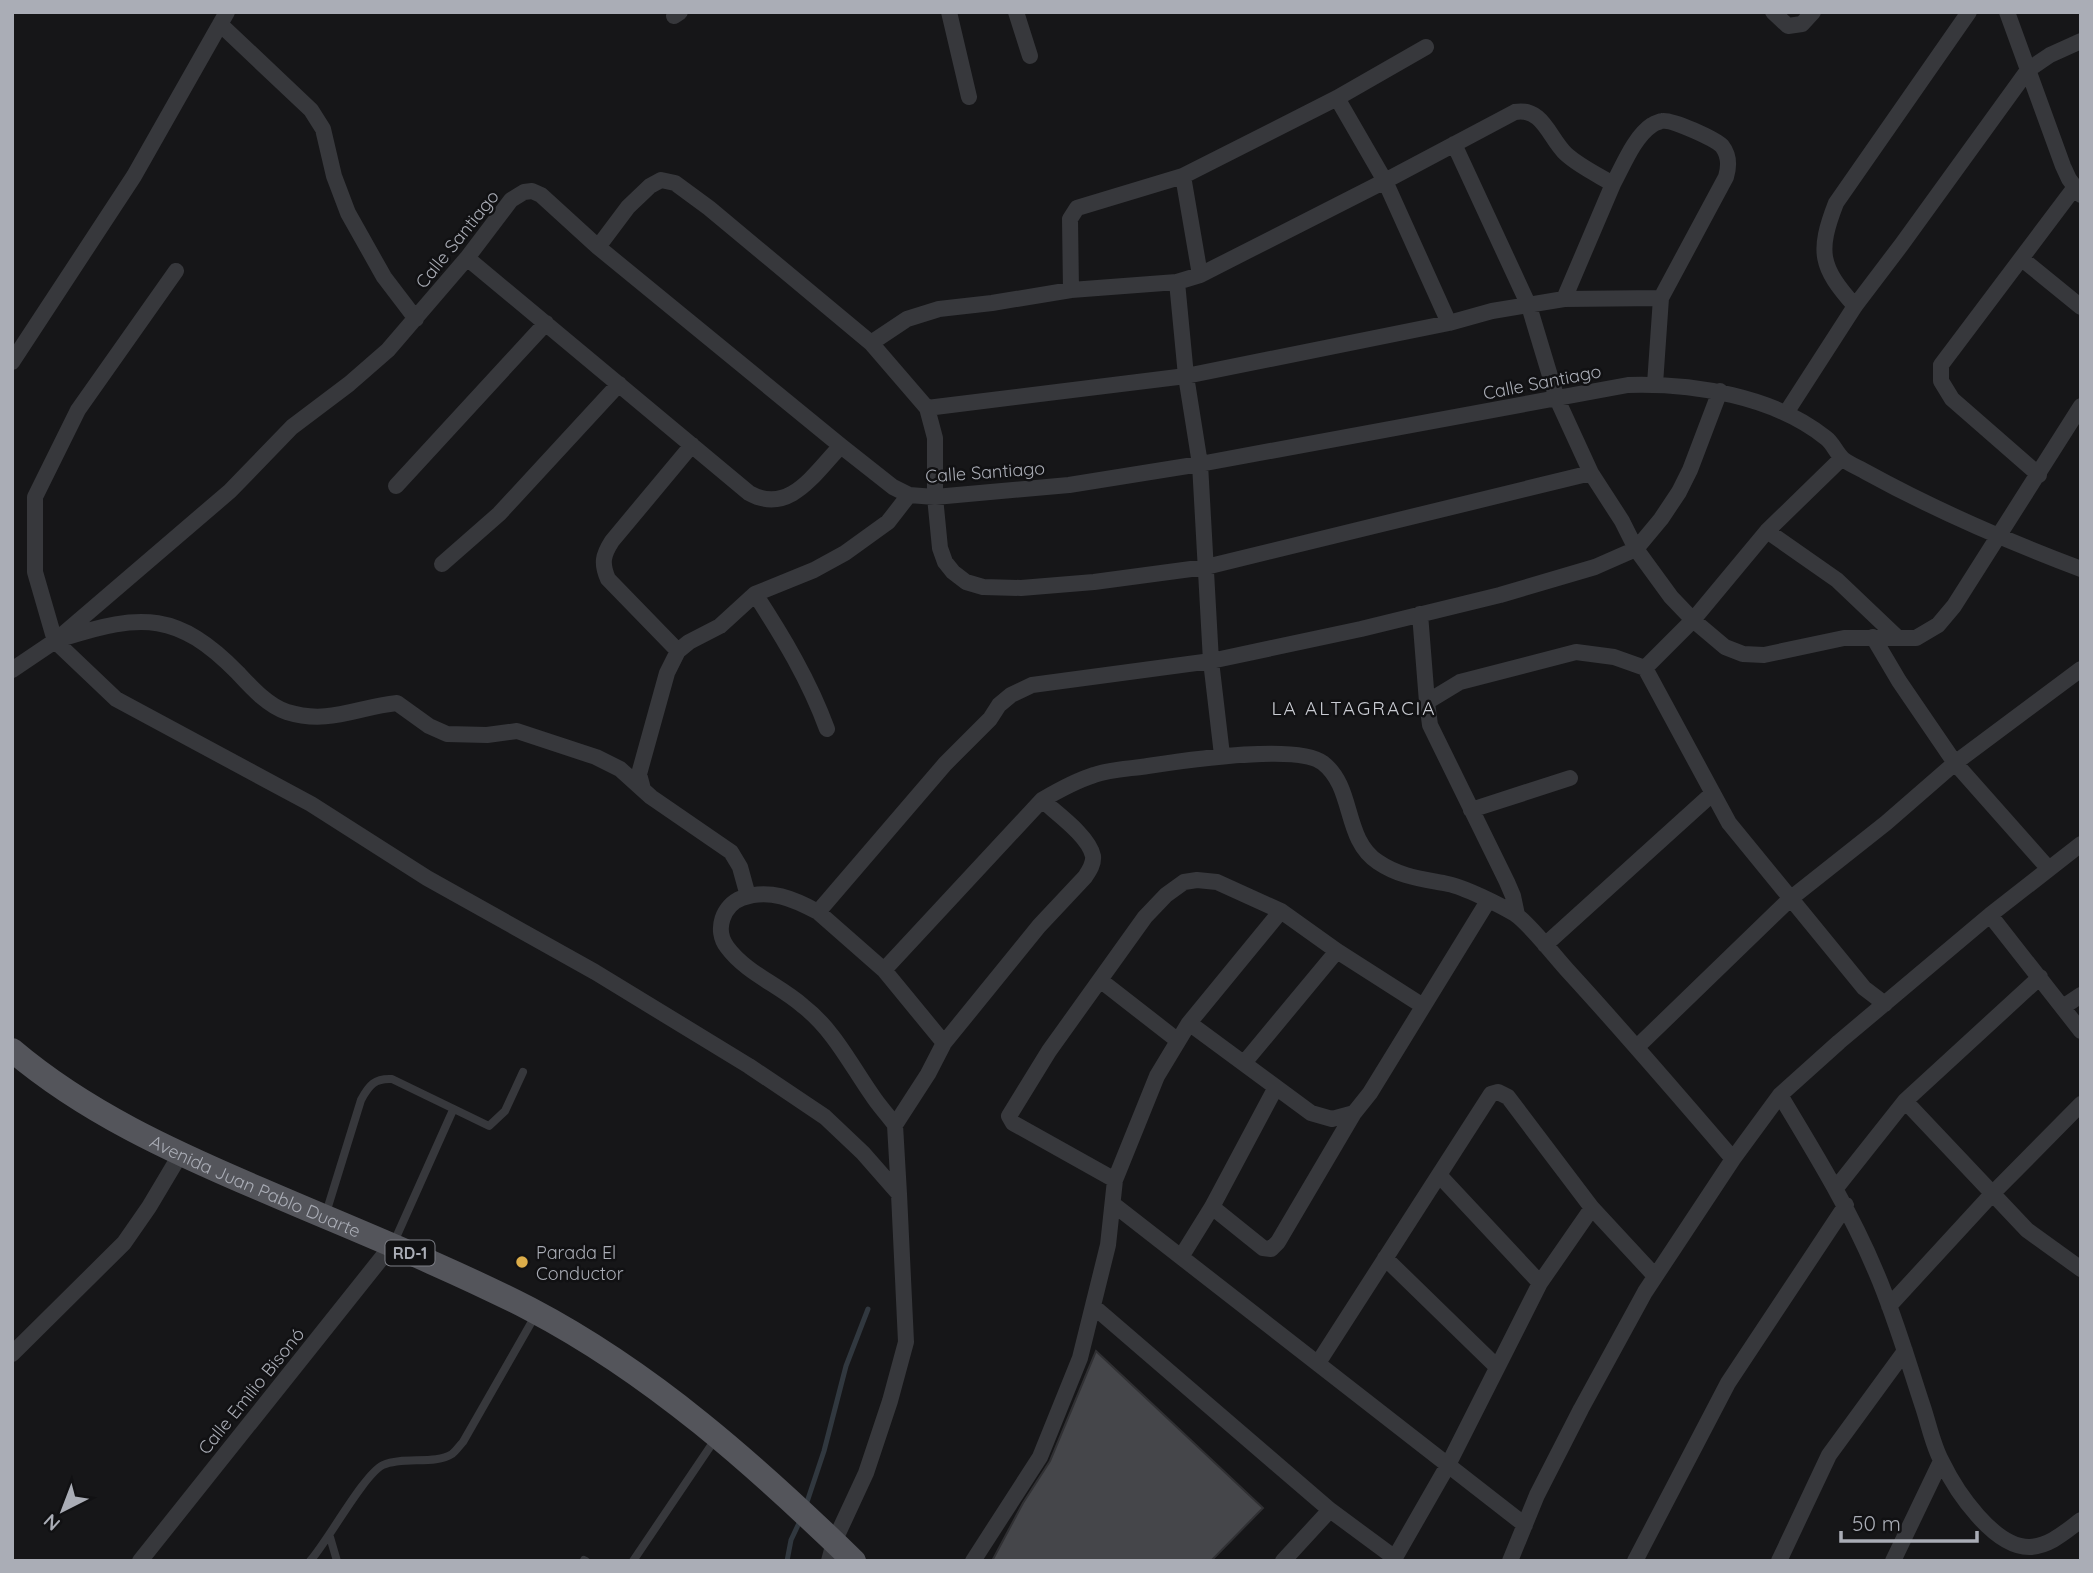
<svg xmlns="http://www.w3.org/2000/svg" width="2093" height="1573" font-family="Quicksand,sans-serif">
	<rect width="100%" height="100%" fill="#161618"/>
	<g fill="none" stroke-linecap="round" stroke-linejoin="round">
		<path stroke="#31383f" stroke-width="5" d="M806 1505 824 1451 846 1366 868 1309
			M787 1561 791 1540 800 1521"/>
	</g>
	<path fill="#45464a" stroke="#303033" stroke-width="2" d="M1096 1351 1263 1508 1211 1561H992L1023 1503 1050 1461Z"/>
	<g fill="none" stroke-linecap="round" stroke-linejoin="round">
		<path stroke="#37383c" stroke-width="8" d="M326 1213 361 1100C369 1085 375 1078 392 1079L489 1126 505 1111 523 1072
			M394 1242 453 1110
			M330 1537 337 1561
			M584 1560 586 1561
			M310 1561C328 1541 364 1474 383 1465 403 1456 435 1465 452 1454 456 1451 460 1445 463 1442L535 1316
			M633 1561 716 1438"/>
		<path stroke="#37383c" stroke-width="16" d="M949 12 969 97
			M1016 12 1030 56
			M1773 12 1788 26 1802 24 1813 12
			M2007 12 2063 166 2069 179 2081 195
			M674 16 680 12
			M220 24 311 110 323 129 334 176 348 213 384 277 416 319
			M1337 98 1385 181 1449 323
			M1454 144 1529 306 1557 399 1591 473 1622 521 1636 549 1671 597 1693 620 1725 647 1743 654 1764 655 1844 638H1916L1938 625 1954 606 2081 406
			M598 247 628 207 650 186 661 180 675 183 709 208 871 343 927 408 935 438V497L940 548 945 562 953 572 966 582 983 587 1021 588 1094 582 1206 567 1591 473
			M467 258 749 493C790 516 815 472 841 446
			M2022 259 2081 307
			M176 271 78 410 35 497V572L55 641 116 699 311 804 427 878 595 972 749 1066 825 1117 863 1153 899 1194 906 1342 890 1401 866 1473 834 1542 829 1561
			M1200 275 1183 176 1337 98 1426 47
			M1177 282 1186 376 1200 464 1211 661 1222 755
			M1071 290 1070 219 1077 208 1183 176
			M1564 299 1613 184
			M1855 306C1820 267 1817 252 1836 203L1969 12
			M871 343 907 319 939 309 992 303 1071 290 1177 282 1200 275 1385 181 1515 112C1543 107 1549 138 1566 154 1579 166 1598 175 1613 184 1623 166 1634 137 1652 125 1653 124 1661 121 1662 121 1672 119 1715 139 1722 146 1729 155 1729 167 1726 177L1661 298 1655 384
			M12 362 134 176 227 12
			M927 408 1186 376 1449 323 1492 311 1564 299 1661 298
			M1786 413 1855 306 1902 244 2028 70 2050 55 2081 41
			M2039 475 1952 399 1941 381V365L2075 187
			M396 486 546 323
			M1767 531 1837 580 1898 638
			M442 564 499 514 619 384
			M755 594C783 637 809 680 827 729
			M1420 614 1427 702 1430 725 1507 882 1513 896 1517 915
			M1873 637 1899 681 1955 763 2049 869
			M64 638C142 613 178 612 238 673 251 687 268 706 287 712 329 725 357 707 397 703L429 726 447 734 487 735 517 731 596 757 620 769 651 797 731 852 740 867 748 896
			M678 651 608 579C601 563 603 555 612 541L692 445
			M1645 668 1729 823 1864 988 1885 1004
			M12 670 55 641 230 491 292 427 349 384 388 350 467 258 511 200 524 192 532 191 541 195 598 247 841 446 893 487 909 495 935 497 1069 485 1200 464 1628 385C1693 383 1774 396 1826 438 1833 443 1836 453 1843 459 1849 464 1859 468 1866 472 1935 510 2007 541 2081 569
			M1427 702 1460 682 1576 652 1614 657 1645 668 1693 620 1767 531 1842 458
			M643 789 639 774 667 673 678 651 689 642 720 626 755 594 814 570 845 553 888 522 909 495
			M1471 810 1570 778
			M818 912C794 899 769 888 742 898 723 905 714 930 727 947 746 973 779 985 803 1006 833 1029 851 1065 872 1095 879 1106 888 1115 895 1125
			M1990 915 2081 1031
			M1545 945 1713 793
			M884 970 818 912 945 764 990 719 999 705 1011 695 1032 685 1211 661 1361 629 1500 595 1595 567 1636 549 1661 519 1679 492 1690 470 1720 391
			M1100 980 1177 1040
			M2063 1007 2081 995
			M1189 1023 1311 1113 1332 1119 1354 1113
			M944 1043 1039 926 1085 877C1089 871 1094 864 1093 856 1089 836 1056 813 1042 800
			M1637 1047 1790 899 1886 823 1955 763 2081 669
			M1244 1063 1337 951
			M1780 1095C1815 1153 1850 1210 1876 1272 1895 1316 1908 1362 1923 1407 1929 1425 1933 1446 1942 1462 1956 1491 1994 1548 2030 1547 2050 1546 2066 1531 2081 1520
			M1905 1101 2027 1230 2081 1269
			M1439 1175 1540 1283
			M1115 1180 1013 1123 1009 1116 1049 1051 1145 917 1166 895 1184 882 1197 880 1217 882 1281 911 1337 951 1423 1006
			M1836 1188 1905 1101 2040 977
			M899 1194 895 1125 928 1074 944 1043 884 970 1042 800C1059 790 1075 781 1094 775 1108 770 1125 769 1141 767 1176 762 1296 742 1323 763 1355 788 1343 839 1378 862 1400 877 1423 879 1448 884 1464 887 1500 905 1515 914 1529 923 1556 958 1569 972 1625 1033 1679 1096 1733 1159
			M1113 1204 1525 1525
			M1212 1207 1263 1248 1271 1249 1278 1242 1354 1113 1370 1093 1488 901
			M1181 1257 1212 1207 1276 1087
			M1385 1258 1497 1367
			M1093 1306 1330 1510 1395 1558
			M1889 1306 1993 1193 2081 1104
			M12 1354 124 1243 149 1207 180 1155
			M1318 1363 1491 1094 1498 1092 1508 1097 1592 1208 1655 1276
			M140 1561 392 1245
			M973 1561 1040 1457 1080 1358 1108 1245 1115 1180 1157 1076 1189 1023 1281 911
			M1283 1561 1330 1510
			M1393 1561 1448 1465 1540 1283 1592 1208
			M1510 1561 1537 1495 1581 1409 1645 1292 1733 1159 1780 1095 1839 1042 1990 915 2081 844
			M1635 1561 1728 1383 1846 1205
			M1779 1561 1829 1455 1905 1351
			M1893 1561 1941 1461"/>
		<path stroke="#54555b" stroke-width="24" id="s1" d="M12 1050C85 1112 173 1152 260 1189 350 1228 442 1264 530 1309 652 1373 755 1465 854 1561"/>
	</g>
	<circle fill="#dcad4a" stroke="#111113" stroke-width="2.5" cx="522" cy="1262" r="7"/>
	<g text-anchor="middle" dominant-baseline="central" stroke-width="5" stroke-linejoin="round" paint-order="stroke">
		<rect fill="#111113" stroke="#7c7e85" stroke-width="2" x="385.5" y="1240.5" width="49" height="25" rx="5"/>
		<g font-size="16" font-weight="bold" fill="#aaadb6">
			<text x="410" y="1253">RD-1</text>
		</g>
		<g font-size="18" fill="#aaadb6" stroke="#111113">
			<text transform="translate(457 239) rotate(-51)">Calle Santiago</text>
			<text transform="translate(1542 382) rotate(-11)">Calle Santiago</text>
			<text transform="translate(985 472) rotate(-4)">Calle Santiago</text>
			<text stroke="none"><textPath href="#s1" startOffset="280">Avenida Juan Pablo Duarte</textPath></text>
			<text transform="translate(251 1391) rotate(-51)">Calle Emilio Bisonó</text>
		</g>
		<g font-size="18" fill="#aaadb6" stroke="#111113" text-anchor="start">
			<text x="536" y="1252">Parada El<tspan x="536" dy="21">Conductor</tspan></text>
		</g>
		<g font-size="19" letter-spacing="2" fill="#caccd3" stroke="#111113">
			<text x="1354" y="708">LA ALTAGRACIA</text>
		</g>
	</g>
	<rect width="2093" height="1573" fill="none" stroke="#aaadb6" stroke-width="28"/>
	<g transform="translate(63 1510) rotate(222)" stroke="#111113" stroke-width="5" paint-order="stroke">
	<path d="M0-5L12 26L0 18L-12 26Z" fill="#aaadb6"/>
	<text y="-10" font-size="19" font-weight="bold" text-anchor="middle" fill="#aaadb6">N</text>
	</g>
	<path d="M1841 1531v10h136v-10" fill="none" stroke="#aaadb6" stroke-width="3.5"/>
	<text x="1852" y="1531" font-size="21" fill="#aaadb6" stroke="#111113" stroke-width="5" paint-order="stroke">50 m</text>
</svg>
